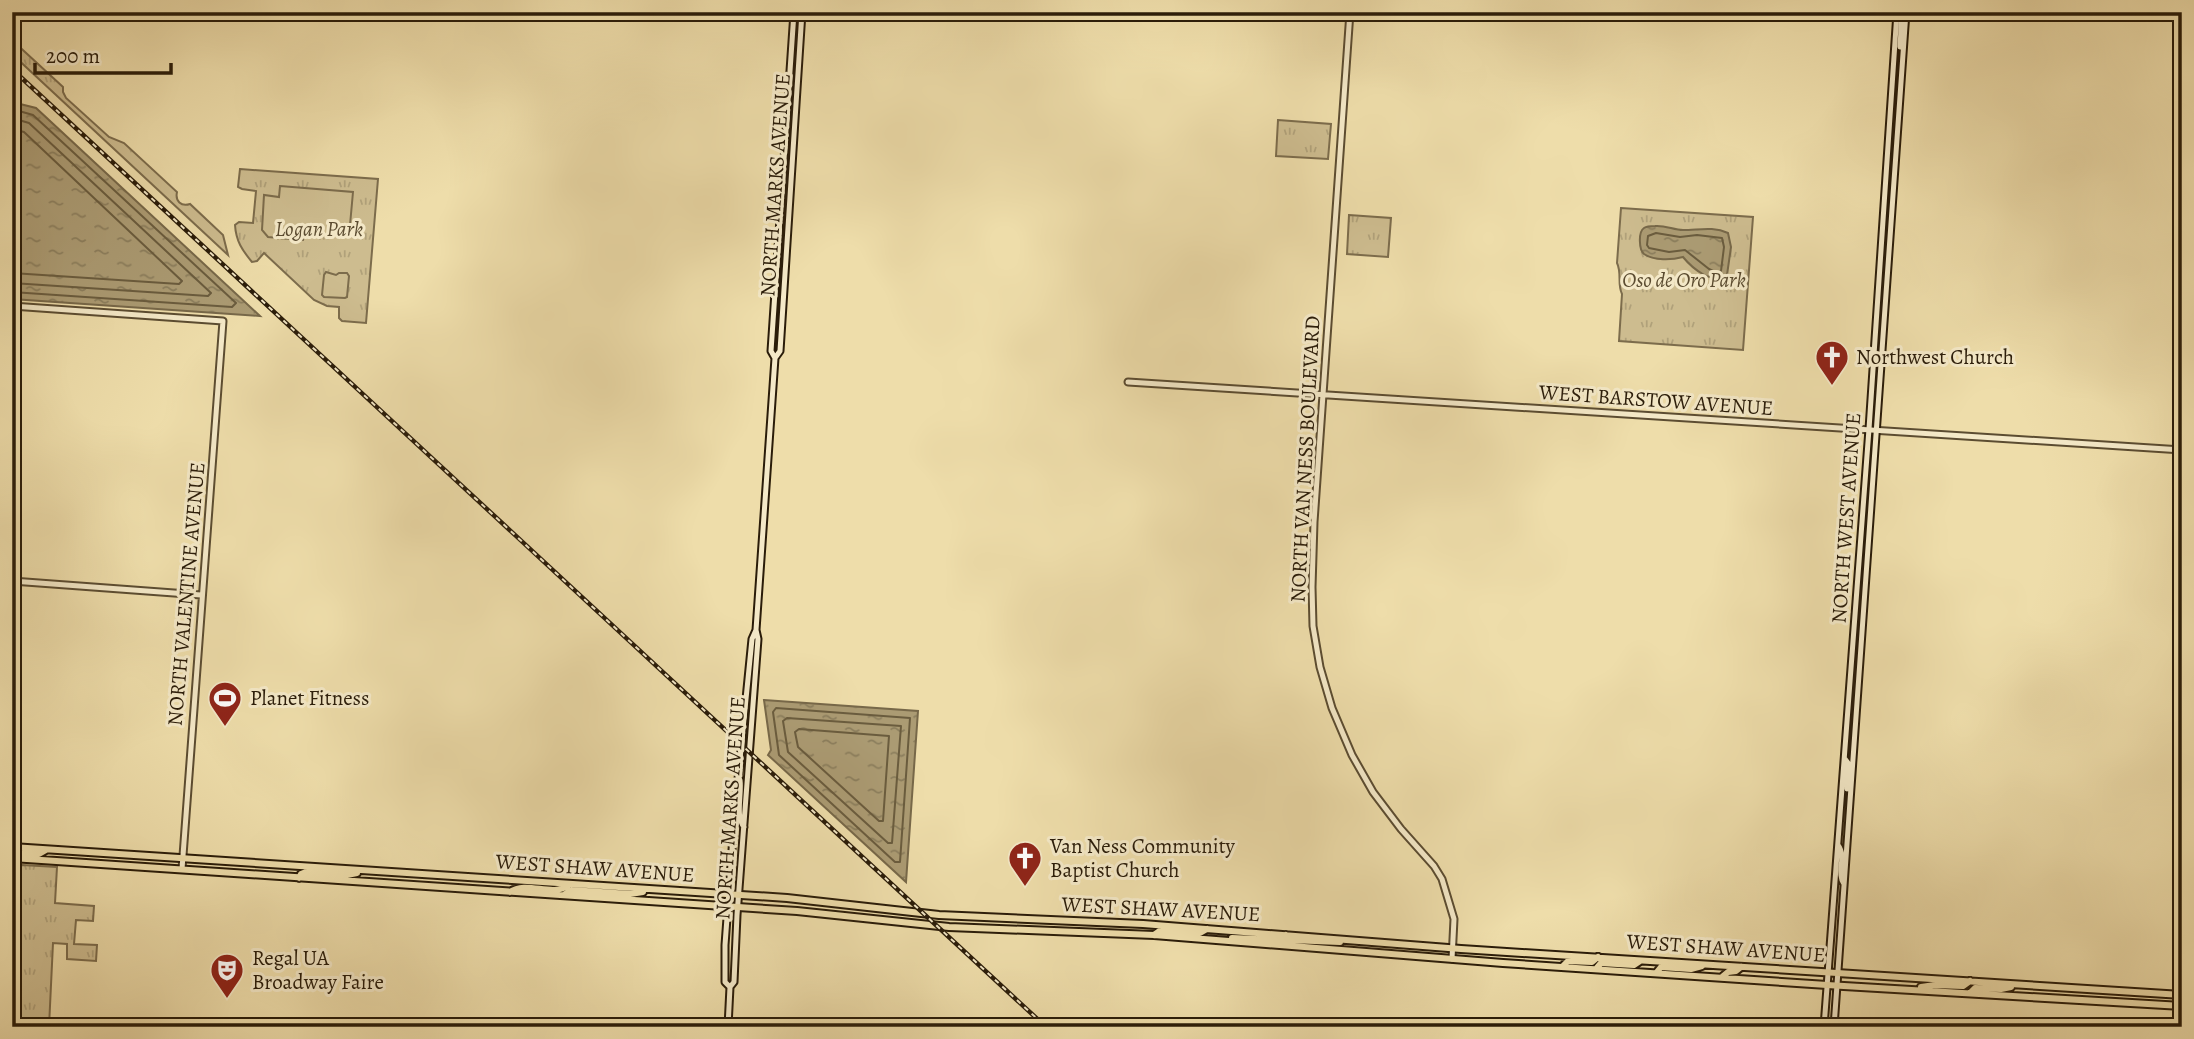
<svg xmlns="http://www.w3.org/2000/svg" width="2194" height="1039" font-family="Alegreya,serif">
	<defs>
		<pattern id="grass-tufts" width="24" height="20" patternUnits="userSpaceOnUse" patternTransform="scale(1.75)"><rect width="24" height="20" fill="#cdbc8f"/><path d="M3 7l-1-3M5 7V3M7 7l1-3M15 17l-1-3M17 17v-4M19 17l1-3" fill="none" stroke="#b0a17a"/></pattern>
		<pattern id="water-ripples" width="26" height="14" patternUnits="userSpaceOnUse" patternTransform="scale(1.75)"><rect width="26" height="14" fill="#ab9b73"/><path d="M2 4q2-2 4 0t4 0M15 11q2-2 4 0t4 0" fill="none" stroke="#8b7e5d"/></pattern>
	</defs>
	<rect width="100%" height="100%" fill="#eda"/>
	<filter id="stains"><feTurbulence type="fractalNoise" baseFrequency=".00286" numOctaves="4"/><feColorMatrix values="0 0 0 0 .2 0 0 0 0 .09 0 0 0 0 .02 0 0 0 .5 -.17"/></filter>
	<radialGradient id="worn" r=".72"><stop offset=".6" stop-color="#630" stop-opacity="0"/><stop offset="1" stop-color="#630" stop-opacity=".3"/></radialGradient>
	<path fill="url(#grass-tufts)" stroke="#7c6c4c" stroke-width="2" d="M12 40 63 87V92L66 98 109 137 124 143 177 192C175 201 181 207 190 204L223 235 228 255 12 54Z
		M1278 120 1331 124 1328 159 1276 156Z
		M240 169 378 179 366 323 342 321 339 318V307L327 306 314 300 264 253 257 261 252 262C242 250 236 241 235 225L239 222 253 223 256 191 242 189 238 187Z
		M1621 208 1753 217 1743 350 1619 341 1622 294C1617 284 1622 273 1617 263Z
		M1349 215 1391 218 1388 257 1347 254Z
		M22 865 57 867 55 903 94 906 93 921 76 920 74 944 97 945 96 961 67 959V944L53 943 49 1027H12V919L18 868Z"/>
	<path fill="#cdbc8f" stroke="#7c6c4c" stroke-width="2" d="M280 186 353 192 349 236 305 232 303 240 268 237 262 230 264 195 279 197Z
		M326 272 336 275 339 273H347L349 276 347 297 345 298 324 297 322 295 324 275Z"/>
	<path fill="url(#water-ripples)" stroke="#776849" stroke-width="2" d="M12 102 36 108 260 316 12 299Z
		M1655 226C1665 225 1674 230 1683 230 1699 230 1713 226 1728 233L1731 247 1727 275C1713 286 1692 268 1683 257 1672 260 1654 261 1644 254 1639 250 1638 232 1644 228 1647 226 1652 226 1655 226Z
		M764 700 918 711 906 882 768 755 771 750Z"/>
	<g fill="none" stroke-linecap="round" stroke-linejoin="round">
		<path stroke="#6a5c3e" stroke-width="2" d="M12 109 33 115 236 303 232 307 12 292
			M12 118 29 123 211 293 208 296 12 283
			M12 129 24 132 182 281 179 284 12 273
			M1656 233 1680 237 1697 235 1722 238 1724 247 1721 271 1717 273 1709 269 1685 250 1669 252 1649 248 1647 245 1648 236Z
			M776 708 910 718 900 862H895L779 755 773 712Z
			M787 718 901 726 892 843H888L788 752 783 721Z
			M799 729 889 736 883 821H879L798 747 795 732Z"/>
		<defs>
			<path id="tertiary" d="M1350 12 1314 522 1312 587 1313 626 1320 667 1332 708 1352 755 1373 792 1401 829 1434 866 1442 879 1454 919 1452 959
				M12 306 223 321 182 869
				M1128 382 2182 450
				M12 581 201 595"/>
			<path id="secondary" d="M1900 47 1902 12
				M775 358 771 351 794 12
				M1845 759 1848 763 1847 789
				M740 780C742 794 735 816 744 827
				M1838 845C1847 857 1836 873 1844 884
				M730 987 725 982V945L735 809 752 639 756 630
				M728 1027 730 987 734 982 737 915 758 639 756 630 775 358 780 351 802 12
				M1824 1027 1869 429 1897 12
				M1834 1027 1906 12"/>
			<path id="primary" d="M12 847 787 898 939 915 1143 924 1461 949 2182 995
				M12 858 797 911 949 927 1154 935 1503 963 1827 985 2182 1006
				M13 858 19 853 39 854 46 850
				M299 878 301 874 306 872 347 875 357 873
				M510 892C527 880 553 898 568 885
				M564 895 571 890 630 894 643 892
				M1154 935 1161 930 1200 933 1207 929
				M1232 938 1280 940 1284 939 1286 935
				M1284 945 1290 940 1340 942
				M1563 966 1568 961 1592 962 1598 957
				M1596 969 1601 963 1634 965 1640 961
				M1657 972 1661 967 1691 969 1702 966
				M1722 977 1728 972 1736 971 1741 967
				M1921 987 1935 985 1963 986 1970 981
				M1970 993 1975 988 2001 989 2011 987"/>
		</defs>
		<use href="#tertiary" stroke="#5b4c31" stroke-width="9"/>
		<use href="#secondary" stroke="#2a1c09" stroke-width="9"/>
		<use href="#primary" stroke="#2a1c09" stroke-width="10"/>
		<use href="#tertiary" stroke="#f4e9c8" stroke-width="5"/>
		<use href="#secondary" stroke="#f4e9c8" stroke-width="5"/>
		<use href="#primary" stroke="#eda" stroke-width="6"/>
		<defs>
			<path id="rail" d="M12 69 1046 1027"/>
		</defs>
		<use href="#rail" stroke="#2a1c09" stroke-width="4.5"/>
		<use href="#rail" stroke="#f4e9c8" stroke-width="2" stroke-dasharray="5" stroke-linecap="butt"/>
	</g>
	<defs>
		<symbol id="church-pin" viewBox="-11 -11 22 30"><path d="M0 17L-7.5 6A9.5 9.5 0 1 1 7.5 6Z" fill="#8f2418" stroke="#f4e9c8"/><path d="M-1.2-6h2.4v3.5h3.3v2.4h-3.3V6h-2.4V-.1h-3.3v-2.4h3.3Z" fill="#fff"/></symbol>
		<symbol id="stadium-pin" viewBox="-11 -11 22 30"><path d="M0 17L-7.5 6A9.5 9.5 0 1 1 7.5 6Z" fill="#8f2418" stroke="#f4e9c8"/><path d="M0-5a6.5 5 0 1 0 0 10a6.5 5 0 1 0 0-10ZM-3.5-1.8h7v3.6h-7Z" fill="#fff"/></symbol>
		<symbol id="theatre-pin" viewBox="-11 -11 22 30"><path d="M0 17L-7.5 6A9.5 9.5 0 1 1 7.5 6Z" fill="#8f2418" stroke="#f4e9c8"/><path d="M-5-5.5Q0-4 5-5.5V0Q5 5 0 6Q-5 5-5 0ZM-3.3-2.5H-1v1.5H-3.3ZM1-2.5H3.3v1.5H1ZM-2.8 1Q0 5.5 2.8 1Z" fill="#fff"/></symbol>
	</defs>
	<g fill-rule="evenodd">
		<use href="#church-pin" x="1813" y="338" width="38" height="52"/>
		<use href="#stadium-pin" x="206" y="679" width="38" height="52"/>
		<use href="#church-pin" x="1006" y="839" width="38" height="52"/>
		<use href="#theatre-pin" x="208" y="951" width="38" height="52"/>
	</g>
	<g text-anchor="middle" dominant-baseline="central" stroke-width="6" stroke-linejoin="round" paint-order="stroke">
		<g font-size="21" fill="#2a1c09" stroke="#f4e9c8">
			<text transform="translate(775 185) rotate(-86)">NORTH MARKS AVENUE</text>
			<text transform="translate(1656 400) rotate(4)">WEST BARSTOW AVENUE</text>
			<text transform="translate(1305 459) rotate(-87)">NORTH VAN NESS BOULEVARD</text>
			<text transform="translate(1846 518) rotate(-86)">NORTH WEST AVENUE</text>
			<text transform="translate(186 594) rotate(-85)">NORTH VALENTINE AVENUE</text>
			<text transform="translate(730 808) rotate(-86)">NORTH MARKS AVENUE</text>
			<text transform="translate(595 868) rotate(4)">WEST SHAW AVENUE</text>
			<text transform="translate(1161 909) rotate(3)">WEST SHAW AVENUE</text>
			<text transform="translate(1726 948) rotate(4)">WEST SHAW AVENUE</text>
		</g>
		<g font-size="21" font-style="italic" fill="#5b4c31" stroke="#f4e9c8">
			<text x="319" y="229">Logan Park</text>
			<text x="1684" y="280">Oso de Oro Park</text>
		</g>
		<g font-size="21" fill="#2a1c09" stroke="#f4e9c8" text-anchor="start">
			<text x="1856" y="357">Northwest Church</text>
			<text x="250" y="698">Planet Fitness</text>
			<text x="1050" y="846">Van Ness Community<tspan x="1050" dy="24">Baptist Church</tspan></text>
			<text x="252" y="958">Regal UA<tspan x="252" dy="24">Broadway Faire</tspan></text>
		</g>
	</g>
	<rect width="2194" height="1039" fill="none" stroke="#eda" stroke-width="42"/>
	<rect x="14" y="14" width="2166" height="1011" fill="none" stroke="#2a1c09" stroke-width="3.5"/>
	<rect x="21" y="21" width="2152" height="997" fill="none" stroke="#2a1c09" stroke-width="2"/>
	<path d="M35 63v10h136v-10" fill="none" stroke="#2a1c09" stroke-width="3.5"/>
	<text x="46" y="63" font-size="21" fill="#2a1c09" stroke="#f4e9c8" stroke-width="5" paint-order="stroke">200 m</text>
	<rect width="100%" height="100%" filter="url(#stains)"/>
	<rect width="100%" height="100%" fill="url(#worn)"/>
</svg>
